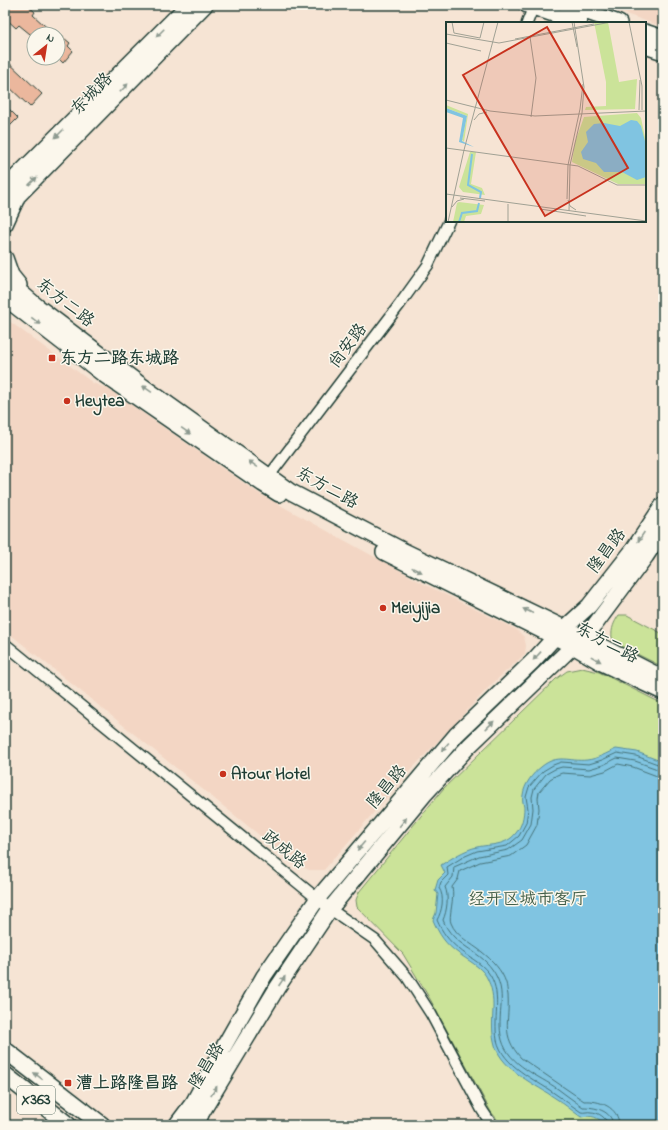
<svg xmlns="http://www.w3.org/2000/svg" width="668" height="1130" font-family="'Indie Flower','LXGW WenKai TC',sans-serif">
	<rect width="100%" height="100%" fill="#f6e4d4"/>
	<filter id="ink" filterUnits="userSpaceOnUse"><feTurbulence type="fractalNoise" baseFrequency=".025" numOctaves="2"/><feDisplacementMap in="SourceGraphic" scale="8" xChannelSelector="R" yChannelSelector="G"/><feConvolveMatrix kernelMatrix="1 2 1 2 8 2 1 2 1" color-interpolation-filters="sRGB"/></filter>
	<g filter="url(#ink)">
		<path fill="#f3d6c4" d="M600 5H663V27Z
			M5 318 93 383 108 389 258 493 426 585 517 630 524 637 526 645 525 654 491 685 407 774 324 870H309L294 863 5 630Z"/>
		<path fill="#cbe399" stroke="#759066" d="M619 615H627L663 634V667L621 646 612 638C611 629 614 622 619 615Z
			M582 668 599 672 663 704V1125H502L491 1112 430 999 403 954 357 907 356 900 359 892 443 789 556 679 567 671Z"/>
		<path fill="#80c4e1" stroke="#598e9c" d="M616 749 637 752 663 762V1125H606C597 1117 593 1115 581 1117 571 1110 562 1102 552 1096 531 1082 499 1068 494 1041 489 1017 499 999 486 976 480 966 467 960 458 953 445 944 439 934 433 920L436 913 438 894 435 890 438 880 445 873 441 865C452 858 464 850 477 847 491 844 506 846 516 833 522 826 524 816 524 807 523 803 522 799 523 795 524 785 532 774 541 767 558 753 569 762 587 760 597 759 607 753 616 749Z"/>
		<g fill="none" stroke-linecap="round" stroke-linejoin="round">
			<path stroke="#467379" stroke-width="1" d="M608 1125C607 1118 598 1112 591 1112 588 1111 584 1113 581 1112 572 1106 563 1099 554 1093 534 1079 503 1066 497 1040 493 1016 503 992 488 972 480 962 468 957 459 949 449 941 442 932 437 920 442 911 445 897 439 888L441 882 448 875 447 867 463 857 477 851 507 846 519 836 526 823 528 809 526 797 529 787 543 771 553 765 561 762 589 764 602 760 617 753 636 756 663 766
				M613 1125C612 1110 594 1107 583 1107 574 1101 566 1095 558 1089 539 1076 509 1065 502 1040 495 1014 510 994 492 969 478 949 453 946 443 920 447 911 449 896 445 887L453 877 454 867 479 856 508 850 522 840 531 824 533 809 532 797 534 789 546 774 555 769 562 767 589 769 603 765 617 758 635 761 663 771
				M619 1125C619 1107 599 1100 584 1101L521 1058C500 1034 510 1023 508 995 507 991 507 986 506 983 502 970 492 960 482 952 472 944 456 936 451 923 448 917 455 898 452 887L458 879 460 871 480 862 511 856 526 845 537 825 539 809 538 798 539 792 550 779 557 775 562 773 590 775 605 771 618 764 633 767 657 776 663 777"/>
		</g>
		<path fill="#ebb79d" stroke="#1f3d34" d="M5 5H27L35 12 33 15 54 34H30L19 25 16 28 5 18Z
			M58 33 70 43 68 46 73 51 63 63 58 58Z
			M5 59 42 94 30 107 5 83Z
			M5 105 18 118 5 131Z"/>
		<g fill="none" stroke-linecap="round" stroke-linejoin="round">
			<defs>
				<path id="street" d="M527 23 534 5
					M266 480 400 304 428 265 449 221
					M5 644 330 909 375 940 407 977 431 1014 482 1110 492 1125"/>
				<path id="secondary" d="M527 5 579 23
					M567 5 619 23
					M645 32 663 38
					M645 46 663 52
					M5 188 188 5
					M5 209 205 5
					M5 224 16 200
					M5 258 11 275 19 285
					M5 279 38 307 137 382 291 492 402 550 585 638 663 678
					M5 298 103 374 263 484 279 494
					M384 552 573 646 602 663 663 692
					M186 1116 223 1048 264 976 318 898 456 735 533 661 555 637 589 606 633 550 663 505
					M196 1122 277 988 330 909 424 795 469 746 573 646 585 638 646 556 663 530"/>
				<path id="primary" d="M5 1050 102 1125
					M5 1075 68 1125
					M177 1125 192 1105
					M197 1125 201 1112"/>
			</defs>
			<use href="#street" stroke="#1f3d34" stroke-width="13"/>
			<use href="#secondary" stroke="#1f3d34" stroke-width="18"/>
			<use href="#primary" stroke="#1f3d34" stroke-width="19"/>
			<use href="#street" stroke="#fbf7ec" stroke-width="10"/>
			<use href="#secondary" stroke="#fbf7ec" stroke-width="15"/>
			<use href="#primary" stroke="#fbf7ec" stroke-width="16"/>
		</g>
		<defs><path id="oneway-solid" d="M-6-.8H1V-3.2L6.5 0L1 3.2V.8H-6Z"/></defs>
		<g fill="#8d9a90">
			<use href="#oneway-solid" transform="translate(160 33) rotate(135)"/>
			<use href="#oneway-solid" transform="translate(124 88) rotate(-46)"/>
			<use href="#oneway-solid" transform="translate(59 134) rotate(135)"/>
			<use href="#oneway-solid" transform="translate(33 181) rotate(-44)"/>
			<use href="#oneway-solid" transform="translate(36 321) rotate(38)"/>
			<use href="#oneway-solid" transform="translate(147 389) rotate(-145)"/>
			<use href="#oneway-solid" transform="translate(186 431) rotate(35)"/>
			<use href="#oneway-solid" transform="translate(253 464) rotate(-145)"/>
			<use href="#oneway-solid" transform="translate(641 537) rotate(124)"/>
			<use href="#oneway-solid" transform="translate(417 570) rotate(26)"/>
			<use href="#oneway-solid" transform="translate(528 611) rotate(-154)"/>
			<use href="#oneway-solid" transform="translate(537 656) rotate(133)"/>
			<use href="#oneway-solid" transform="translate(596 659) rotate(29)"/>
			<use href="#oneway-solid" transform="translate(490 725) rotate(-44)"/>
			<use href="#oneway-solid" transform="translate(445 747) rotate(130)"/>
			<use href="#oneway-solid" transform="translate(403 822) rotate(-51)"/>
			<use href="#oneway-solid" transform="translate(361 846) rotate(130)"/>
			<use href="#oneway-solid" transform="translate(282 981) rotate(-56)"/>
			<use href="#oneway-solid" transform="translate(38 1076) rotate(-142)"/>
			<use href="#oneway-solid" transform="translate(214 1091) rotate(-58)"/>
		</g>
	</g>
	<g fill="#c8321e" stroke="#fbf7ec" stroke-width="1.5">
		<rect x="48" y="354" width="8" height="8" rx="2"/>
		<circle cx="67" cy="401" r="4"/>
		<circle cx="383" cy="608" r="4"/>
		<circle cx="223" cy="774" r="4"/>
		<rect x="64" y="1079" width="8" height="8" rx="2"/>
	</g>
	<g text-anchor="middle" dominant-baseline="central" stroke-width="3" stroke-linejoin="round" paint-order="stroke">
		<rect fill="#fbf7ec" stroke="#61756b" stroke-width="1" x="17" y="1086" width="38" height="28" rx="3"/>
		<g font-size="16" font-weight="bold" fill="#1f3d34">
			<text x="36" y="1100">X363</text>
		</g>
		<g font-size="17" fill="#1f3d34" stroke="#fbf7ec">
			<text transform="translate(92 94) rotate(-46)">东城路</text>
			<text transform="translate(65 303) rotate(38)">东方二路</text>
			<text transform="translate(348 346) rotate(-53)">尚安路</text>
			<text transform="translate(327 488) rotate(29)">东方二路</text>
			<text transform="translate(607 551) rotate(-53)">隆昌路</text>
			<text transform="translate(607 643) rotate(28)">东方二路</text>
			<text transform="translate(387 787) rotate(-50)">隆昌路</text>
			<text transform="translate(284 850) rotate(39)">政成路</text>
			<text transform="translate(207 1066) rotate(-58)">隆昌路</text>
		</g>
		<g font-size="17" font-weight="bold" fill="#1f3d34" stroke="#fbf7ec" text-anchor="start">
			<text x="60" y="358">东方二路东城路</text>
			<text x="75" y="401">Heytea</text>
			<text x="391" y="608">Meiyijia</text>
			<text x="231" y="774">Atour Hotel</text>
			<text x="76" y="1083">漕上路隆昌路</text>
		</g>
		<g font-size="17" fill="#415e48" stroke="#fbf7ec">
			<text x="528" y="899">经开区城市客厅</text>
		</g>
	</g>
	<g transform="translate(446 22)">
		<rect width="200" height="200" fill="#f6e4d4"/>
		<path d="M148 0H162L173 60 191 57 189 87 139 88 140 85 160 84V60ZM0 83 22 92 18 120 16 118 21 94 0 86ZM191 91 195 96 200 120V162H172L126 140 129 120 138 95ZM24 130H30L25 162 36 166 39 173 17 170 13 165ZM11 181 13 180 38 183 35 192 20 194 18 200H7Z" fill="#cbe399"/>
		<path d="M0 86 21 94 16 119 28 125 13 120 17 96 0 90ZM185 98 191 99 195 104 200 123V155L191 158 176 150H158L150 141 137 137 135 130 142 120 140 110 148 102 158 101 174 104Z" fill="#80c4e1"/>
		<path fill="none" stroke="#80c4e1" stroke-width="2" d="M26 132 22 163 35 170 34 176M13 200 16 191 31 189 33 181"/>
		<path fill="none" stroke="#a0a194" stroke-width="1" d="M6 0 8 11 34 16M126 0 131 25M183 0 196 64V88M0 12 53 21 165 0M84 15 90 56 85 95M34 16 38 0M69 17 148 2M0 21 35 29M0 78 44 89 89 94 200 89M193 88 194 58M28 98 33 92 41 90M0 126 132 144 171 163H200M0 172 200 199M14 176 39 179M121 177 122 143 134 87 137 62M122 178 124 184 130 188M6 185 11 179 18 177M94 187 140 194M123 189 124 143 136 91 138 65 128 0M2 200 18 128 52 0M62 200V182"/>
		<path fill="#c8321e" fill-opacity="0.15" stroke="#c8321e" stroke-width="2" d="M101 5 182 146 99 194 17 53Z"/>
		<rect width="200" height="200" fill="none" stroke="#1f3d34" stroke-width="2"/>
	</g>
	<rect width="668" height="1130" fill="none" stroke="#fbf7ec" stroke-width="20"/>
	<rect x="10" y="10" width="648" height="1110" fill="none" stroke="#1f3d34" stroke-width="1.5" filter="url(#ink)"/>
	<g transform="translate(46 46) rotate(30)"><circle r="19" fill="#fbf7ec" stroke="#a3ada2"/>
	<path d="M0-3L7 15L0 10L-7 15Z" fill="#c8321e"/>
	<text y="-6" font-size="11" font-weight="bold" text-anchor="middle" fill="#1f3d34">N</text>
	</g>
</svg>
